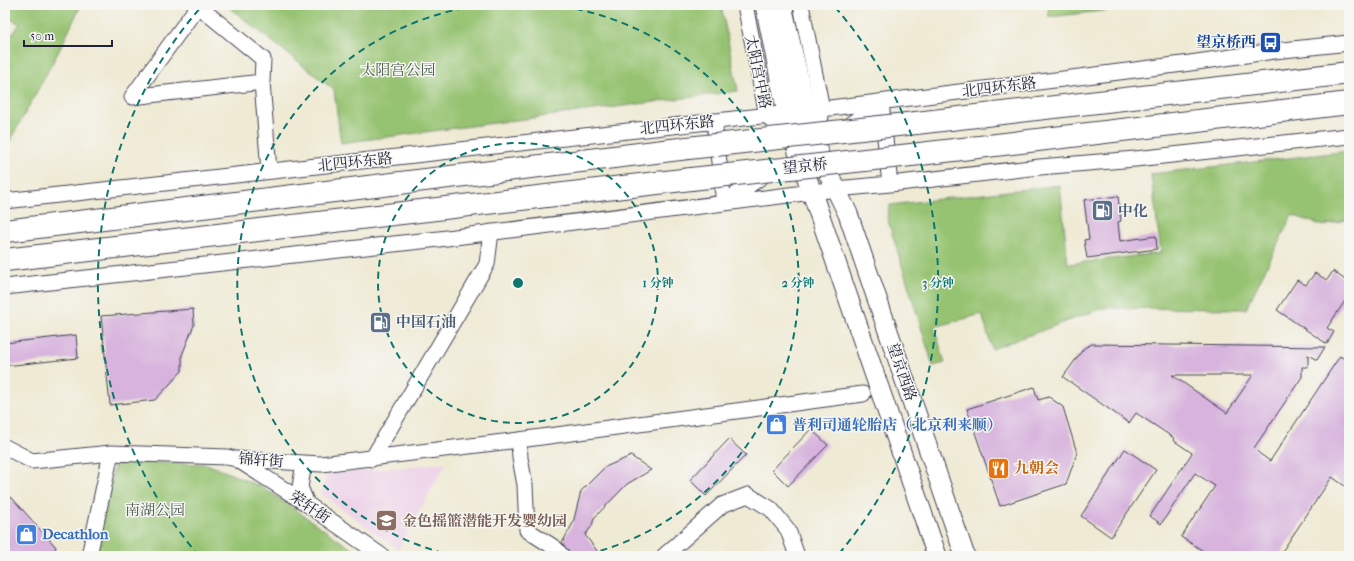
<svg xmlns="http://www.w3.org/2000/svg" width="1354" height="561" font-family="'IM FELL French Canon','Noto Serif SC',serif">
	<rect width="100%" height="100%" fill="#f6f6f2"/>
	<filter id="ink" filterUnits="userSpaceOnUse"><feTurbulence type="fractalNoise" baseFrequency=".025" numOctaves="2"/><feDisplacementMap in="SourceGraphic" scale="8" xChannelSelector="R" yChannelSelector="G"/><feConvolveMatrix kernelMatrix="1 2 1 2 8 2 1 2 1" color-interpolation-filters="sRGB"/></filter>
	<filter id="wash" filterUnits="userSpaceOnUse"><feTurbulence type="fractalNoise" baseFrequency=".012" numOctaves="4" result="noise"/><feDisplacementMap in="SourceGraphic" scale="16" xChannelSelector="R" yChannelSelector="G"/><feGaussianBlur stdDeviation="0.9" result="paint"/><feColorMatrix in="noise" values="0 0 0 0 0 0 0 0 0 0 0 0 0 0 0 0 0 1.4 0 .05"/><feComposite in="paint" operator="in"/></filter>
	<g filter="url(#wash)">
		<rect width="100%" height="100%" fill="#efead4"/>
		<path fill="#edd0e8" d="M446 463 398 549 321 494 327 474Z"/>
		<path fill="#96c371" stroke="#5c7256" d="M5 5H81L61 47 5 150V44L20 24 5 16Z
			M226 5H721L738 91 341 143 334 90Z
			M1048 5H1154L1049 17Z
			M1349 151V219L1324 226 1292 215 1246 309 1103 308 992 349 982 314 934 327 945 363 933 366 887 217 890 205 1060 185 1068 264 1161 253 1151 174Z
			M115 462 207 464 264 488 362 556H96Z"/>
		<g id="blocks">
			<path fill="#d7b3dd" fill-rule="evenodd" d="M1118 196 1121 221 1118 222 1120 241 1156 236 1157 249 1087 258 1084 240 1089 239 1084 200Z
				M1333 271 1349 283V295L1327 328 1334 332 1327 344 1277 310 1297 280 1306 285 1315 273 1327 280Z
				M193 309 194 325 182 355V371L155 400 110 405 101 316Z
				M76 335 78 358 5 366V343Z
				M1092 344 1325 347 1317 360 1308 355V367H1302V377L1254 448 1260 454 1270 461 1340 356 1349 362V489L1332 477 1279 556H1202L1205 552 1181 537 1215 486 1195 473 1161 524 1150 516 1192 453 1173 440 1174 438 1136 413 1129 423 1063 377 1084 348ZM1172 375H1253L1227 413Z
				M1034 387 1038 400 1049 397 1063 407 1077 453 1066 484 1000 506 967 409Z
				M811 429 828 445 788 486 772 470Z
				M729 439 746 455 706 496 690 480Z
				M1125 449 1156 470 1111 537 1081 516Z
				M631 456 651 470 627 484 594 518 592 526 585 535 601 556H572L562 543 573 523 581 491 605 467Z
				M5 496 12 498 56 547 52 556H5Z"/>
		</g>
	</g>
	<g filter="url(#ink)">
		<use href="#blocks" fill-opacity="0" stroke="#414052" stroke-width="1"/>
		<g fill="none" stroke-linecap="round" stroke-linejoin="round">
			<defs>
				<path id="minor" d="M197 5 263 59 262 82 269 171
					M745 5 767 115 790 142
					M801 5 822 109 817 143
					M198 6 132 97 262 82
					M881 102 890 184
					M714 121 724 203 768 172
					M843 130 880 102
					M5 201 806 111 1183 64 1274 51 1349 43
					M5 287 439 239 836 189 890 184 1040 167 1135 159 1349 136
					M519 440 520 458 525 485 527 530 555 548 562 556
					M5 447 32 461 111 453 227 457 236 459 321 464 519 440 863 394
					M372 459 487 264 491 232
					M238 460 307 504 382 556
					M304 463 300 487 307 504
					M89 556 111 453
					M664 556 722 505 748 495 771 509 788 530 797 556"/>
				<path id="major" d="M765 5 787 113 798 152 937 556
					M782 5 806 111 817 150 848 214 965 556"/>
				<path id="highway" d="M916 123 1349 73
					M920 154 1349 103
					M5 231 688 148
					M5 260 691 179"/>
			</defs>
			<use href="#minor" stroke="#414052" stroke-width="17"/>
			<use href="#major" stroke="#414052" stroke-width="21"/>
			<use href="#highway" stroke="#414052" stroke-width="24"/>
			<use href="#minor" stroke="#fff" stroke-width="15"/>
			<use href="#major" stroke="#fff" stroke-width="19"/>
			<use href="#highway" stroke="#fff" stroke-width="22"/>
			<defs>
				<path id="highway-bridge" d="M688 148 916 123
					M691 179 920 154"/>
			</defs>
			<use href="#highway-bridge" stroke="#414052" stroke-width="24" stroke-linecap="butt"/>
			<use href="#highway-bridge" stroke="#fff" stroke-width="22"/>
		</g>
	</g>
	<g fill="none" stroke="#0f766e" stroke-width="2" stroke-dasharray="7 5">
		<circle cx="518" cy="283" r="140"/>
		<path d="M455 556A280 280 0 0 1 484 5M552 5A280 280 0 0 1 581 556"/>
		<path d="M199 556A420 420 0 0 1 201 7M835 7A420 420 0 0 1 837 556"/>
	</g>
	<defs>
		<symbol id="bus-square" viewBox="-11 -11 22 22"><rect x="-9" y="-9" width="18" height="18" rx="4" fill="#1a4fb4" stroke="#f6f6f2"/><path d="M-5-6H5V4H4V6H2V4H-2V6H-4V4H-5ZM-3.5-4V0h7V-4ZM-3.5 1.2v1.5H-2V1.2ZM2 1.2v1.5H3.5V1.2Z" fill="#fff"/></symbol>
		<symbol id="fuel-square" viewBox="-11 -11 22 22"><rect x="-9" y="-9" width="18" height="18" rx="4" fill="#5c6f8a" stroke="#f6f6f2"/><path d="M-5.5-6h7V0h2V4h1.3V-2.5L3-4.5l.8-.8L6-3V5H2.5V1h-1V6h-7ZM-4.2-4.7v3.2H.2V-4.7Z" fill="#fff"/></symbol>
		<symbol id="shop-square" viewBox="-11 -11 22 22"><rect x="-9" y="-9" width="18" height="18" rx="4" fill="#3f7fe0" stroke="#f6f6f2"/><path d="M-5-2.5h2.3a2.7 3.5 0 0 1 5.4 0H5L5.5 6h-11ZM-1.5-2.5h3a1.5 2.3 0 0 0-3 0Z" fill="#fff"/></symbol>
		<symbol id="restaurant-square" viewBox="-11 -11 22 22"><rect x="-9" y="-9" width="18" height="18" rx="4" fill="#e8710a" stroke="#f6f6f2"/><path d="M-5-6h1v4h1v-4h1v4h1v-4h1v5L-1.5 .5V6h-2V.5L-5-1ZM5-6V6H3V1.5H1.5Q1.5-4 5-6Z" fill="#fff"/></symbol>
		<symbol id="school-square" viewBox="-11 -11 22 22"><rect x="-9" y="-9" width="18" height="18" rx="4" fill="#8d6e63" stroke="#f6f6f2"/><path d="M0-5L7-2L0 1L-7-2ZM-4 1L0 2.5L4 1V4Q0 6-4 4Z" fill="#fff"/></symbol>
	</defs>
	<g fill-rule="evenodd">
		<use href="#bus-square" x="1258" y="30" width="25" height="25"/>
		<use href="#fuel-square" x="1090" y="198" width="25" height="25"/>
		<use href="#fuel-square" x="368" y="310" width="25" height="25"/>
		<use href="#shop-square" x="764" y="412" width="25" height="25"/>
		<use href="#restaurant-square" x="986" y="456" width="25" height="25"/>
		<use href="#school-square" x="374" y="508" width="25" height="25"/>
		<use href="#shop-square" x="14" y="522" width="25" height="25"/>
	</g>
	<g text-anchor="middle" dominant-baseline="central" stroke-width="3" stroke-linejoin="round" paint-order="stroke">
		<g font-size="15" font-weight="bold" fill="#164399" stroke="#f6f6f2" text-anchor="end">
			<text x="1256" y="42">望京桥西</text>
		</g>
		<g font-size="15" fill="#4b5a4e" stroke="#f6f6f2">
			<text x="398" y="70">太阳宫公园</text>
			<text x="155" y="510">南湖公园</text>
		</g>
		<g font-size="15" fill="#22223b" stroke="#f6f6f2">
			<text transform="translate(758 72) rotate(78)">太阳宫中路</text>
			<text transform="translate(999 87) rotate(-7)">北四环东路</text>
			<text transform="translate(677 125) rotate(-6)">北四环东路</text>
			<text transform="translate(355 162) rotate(-6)">北四环东路</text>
			<text transform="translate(805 166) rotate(-6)">望京桥</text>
			<text transform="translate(902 372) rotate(71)">望京西路</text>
			<text transform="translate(261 460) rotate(4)">锦轩街</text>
			<text transform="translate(310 507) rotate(34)">荣轩街</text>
		</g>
		<g font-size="15" font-weight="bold" fill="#4e5e75" stroke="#f6f6f2" text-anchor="start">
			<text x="1118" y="211">中化</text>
			<text x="396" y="322">中国石油</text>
		</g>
		<g font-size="15" font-weight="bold" fill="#366cbe" stroke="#f6f6f2" text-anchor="start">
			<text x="792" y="425">普利司通轮胎店（北京利来顺）</text>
			<text x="42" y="534">Decathlon</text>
		</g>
		<g font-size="15" font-weight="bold" fill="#c56008" stroke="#f6f6f2" text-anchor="start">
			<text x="1014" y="468">九朝会</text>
		</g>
		<g font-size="15" font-weight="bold" fill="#785e54" stroke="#f6f6f2" text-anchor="start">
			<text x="402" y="521">金色摇篮潜能开发婴幼园</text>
		</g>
	</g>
	<circle cx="518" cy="283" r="6" fill="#0f766e" stroke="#f6f6f2" stroke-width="2"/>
	<g font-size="12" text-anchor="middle" font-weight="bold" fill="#0f766e" stroke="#f6f6f2" stroke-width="3" stroke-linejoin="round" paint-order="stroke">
		<text x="658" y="287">1 分钟</text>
		<text x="798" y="287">2 分钟</text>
		<text x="938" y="287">3 分钟</text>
	</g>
	<rect width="1354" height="561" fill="none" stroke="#f6f6f2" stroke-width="20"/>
	<path d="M24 40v6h88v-6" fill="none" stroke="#22223b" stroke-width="2"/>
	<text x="30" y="40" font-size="12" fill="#22223b" stroke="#f6f6f2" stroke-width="3" paint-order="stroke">50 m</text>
</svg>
